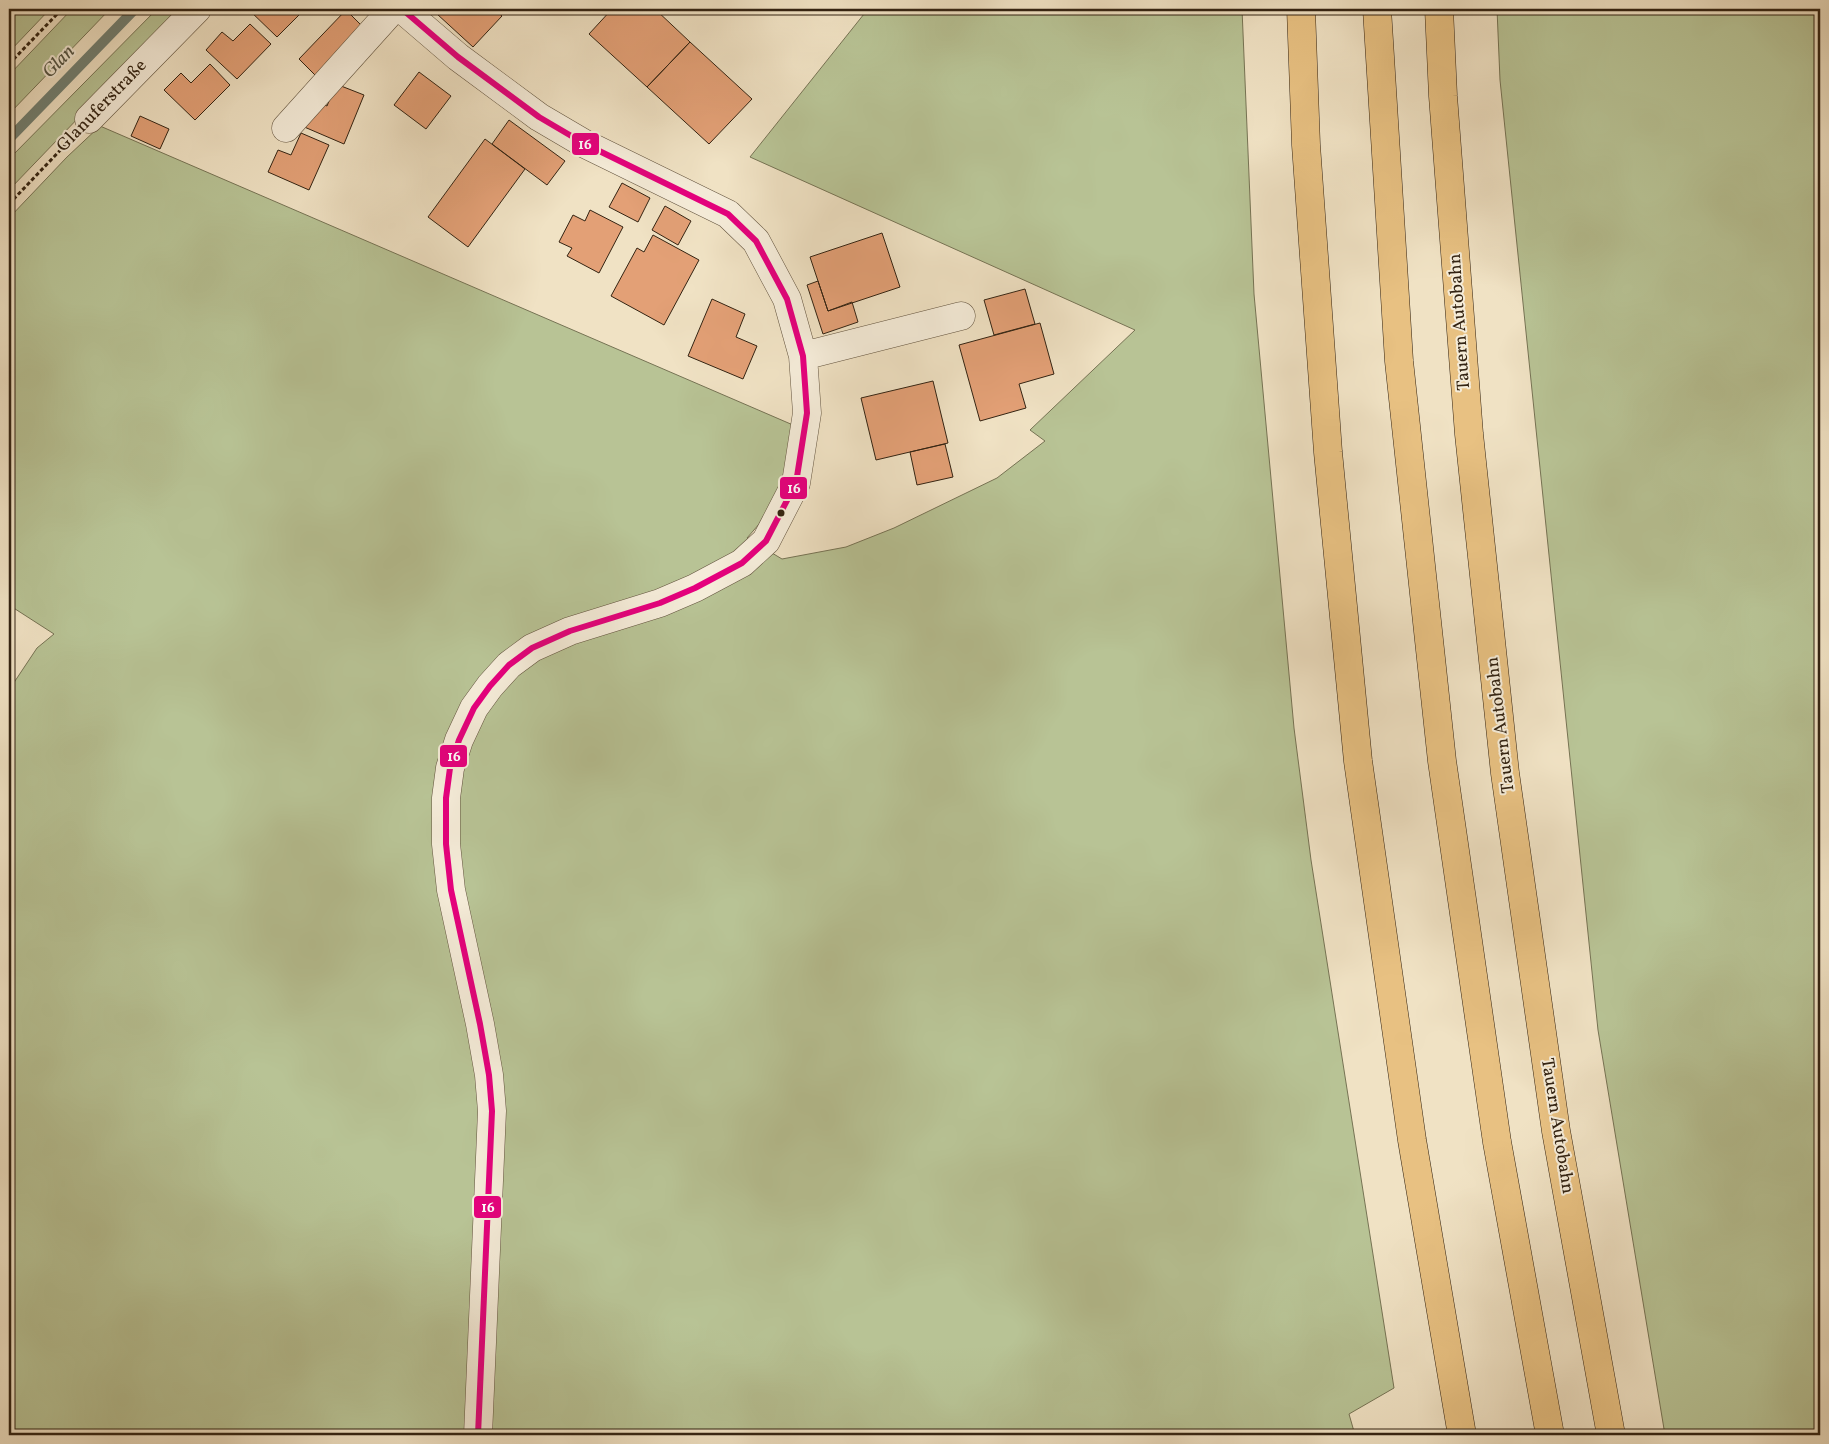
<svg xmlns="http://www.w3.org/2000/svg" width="1829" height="1444" font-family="Vollkorn,serif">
	<rect width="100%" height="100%" fill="#f0e2c4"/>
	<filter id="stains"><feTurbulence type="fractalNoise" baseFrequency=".004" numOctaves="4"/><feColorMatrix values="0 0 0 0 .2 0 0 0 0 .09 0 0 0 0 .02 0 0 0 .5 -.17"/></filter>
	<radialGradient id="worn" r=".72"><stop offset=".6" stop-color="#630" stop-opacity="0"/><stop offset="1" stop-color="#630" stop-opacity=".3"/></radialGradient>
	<path fill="#b8c395" stroke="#767354" d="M9 9H50L9 52Z
		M72 9H110L9 114V75Z
		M157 9H183L9 190V159Z
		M868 9H1242L1254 294 1294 728 1311 860 1394 1388 1349 1414 1355 1435H9V690L37 648 54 634 9 605V218L67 157 100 126 793 425 785 472 773 508 747 538 782 559 846 547 894 528 997 478 1045 441 1030 430 1135 330 750 157Z
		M1497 9H1820V1435H1665L1598 1030 1500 80Z"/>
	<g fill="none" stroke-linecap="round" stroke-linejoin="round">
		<path stroke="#718073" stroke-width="10" d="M9 139 135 9"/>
	</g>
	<path fill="#e3a076" stroke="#332312" d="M248 9H305L277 37Z
		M440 9H494L502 16 473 47 437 14Z
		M612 9H655L690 42 647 87 589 34Z
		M346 10 363 27 316 76 299 59Z
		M250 24 271 44 237 79 206 50 222 32 233 41Z
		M690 42 752 99 709 144 647 87Z
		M210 64 230 85 195 120 164 90 181 73 191 83Z
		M419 72 451 96 426 129 394 105Z
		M336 84 364 95 344 144 302 126 313 100 327 106Z
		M140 116 169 129 160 149 131 136Z
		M509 120 565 161 547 185 492 144Z
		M301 133 329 145 309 190 268 172 278 150 291 155Z
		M485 139 525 169 468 247 428 217Z
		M622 183 650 198 638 222 609 207Z
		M665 206 691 221 678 245 652 230Z
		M590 210 623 227 599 273 567 256 572 248 559 242 573 215 585 221Z
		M882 233 900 287 828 311 810 257Z
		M653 235 699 260 664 325 611 296 637 248 644 252Z
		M818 281 828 311 852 302 858 322 823 334 807 285Z
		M1025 289 1035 324 994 335 984 300Z
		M712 299 745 314 736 337 757 346 743 379 688 356Z
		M1040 323 1054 374 1019 384 1026 408 980 421 959 345Z
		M933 381 948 443 876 460 861 398Z
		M945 444 953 477 917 485 910 452Z"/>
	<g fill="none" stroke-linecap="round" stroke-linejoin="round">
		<defs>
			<path id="minor" d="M402 9 458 57 539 117 585 144 728 214 756 241 787 299 803 356 807 413 796 483 766 541 742 563 695 588 660 603 570 631 532 648 509 665 490 686 474 708 459 740 450 768 446 798V844L451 890 480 1024 489 1075 492 1111 478 1435
				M89 119 197 9
				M286 128 393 9
				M803 356 961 316"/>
			<path id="highway" d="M1301 9 1306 145 1328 452 1358 761 1412 1140 1462 1435
				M1377 9 1399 361 1442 761 1497 1142 1550 1435
				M1439 9 1443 96 1469 434 1505 773 1556 1131 1611 1435"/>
		</defs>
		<use href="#minor" stroke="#62533e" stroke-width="29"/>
		<use href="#highway" stroke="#332312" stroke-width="29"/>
		<path stroke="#332312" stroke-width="3" stroke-dasharray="4 2.5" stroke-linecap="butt" d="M9 64 62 9
			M9 204 69 141"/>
		<use href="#minor" stroke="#f5ecd9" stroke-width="28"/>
		<use href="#highway" stroke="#e8c182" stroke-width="28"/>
		<defs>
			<path id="bus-1" d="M402 9 458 57 539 117 585 144 728 214 756 241 787 299 803 356 807 413 796 483 766 541 742 563 695 588 660 603 570 631 532 648 509 665 490 686 474 708 459 740 450 768 446 798V844L451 890 480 1024 489 1075 492 1111 478 1435"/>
		</defs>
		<use href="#bus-1" stroke="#f5ecd9" stroke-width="10"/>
		<use href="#bus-1" stroke="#e5007d" stroke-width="6"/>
	</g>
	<circle fill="#332312" stroke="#f5ecd9" stroke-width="2" cx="781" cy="513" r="4.5"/>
	<g text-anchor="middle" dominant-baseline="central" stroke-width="4" stroke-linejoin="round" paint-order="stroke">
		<g font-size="18" fill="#332312" stroke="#f5ecd9">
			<text transform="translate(102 106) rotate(-46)">Glanuferstraße</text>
			<text transform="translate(1460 322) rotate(-94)">Tauern Autobahn</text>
			<text transform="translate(1501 725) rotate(-97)">Tauern Autobahn</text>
			<text transform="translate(1557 1126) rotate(81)">Tauern Autobahn</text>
		</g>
		<g font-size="19" font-style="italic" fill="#525242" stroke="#f5ecd9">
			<text transform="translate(59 62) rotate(-46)">Glan</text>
		</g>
	</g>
	<g stroke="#f5ecd9" stroke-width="2">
		<rect x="571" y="132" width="29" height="24" rx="5" fill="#e5007d"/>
		<rect x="779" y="476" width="29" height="24" rx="5" fill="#e5007d"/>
		<rect x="439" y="744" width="29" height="24" rx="5" fill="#e5007d"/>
		<rect x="473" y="1195" width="29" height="24" rx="5" fill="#e5007d"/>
	</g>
	<g font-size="14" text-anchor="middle" font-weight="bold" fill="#fff">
		<text x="585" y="149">16</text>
		<text x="794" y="493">16</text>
		<text x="454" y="761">16</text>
		<text x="488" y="1212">16</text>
	</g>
	<rect width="1829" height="1444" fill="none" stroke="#f0e2c4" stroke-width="30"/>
	<rect x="10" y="10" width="1809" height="1424" fill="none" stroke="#332312" stroke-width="2.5"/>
	<rect x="15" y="15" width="1799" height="1414" fill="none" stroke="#332312"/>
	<rect width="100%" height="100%" filter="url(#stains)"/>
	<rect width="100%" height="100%" fill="url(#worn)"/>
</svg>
